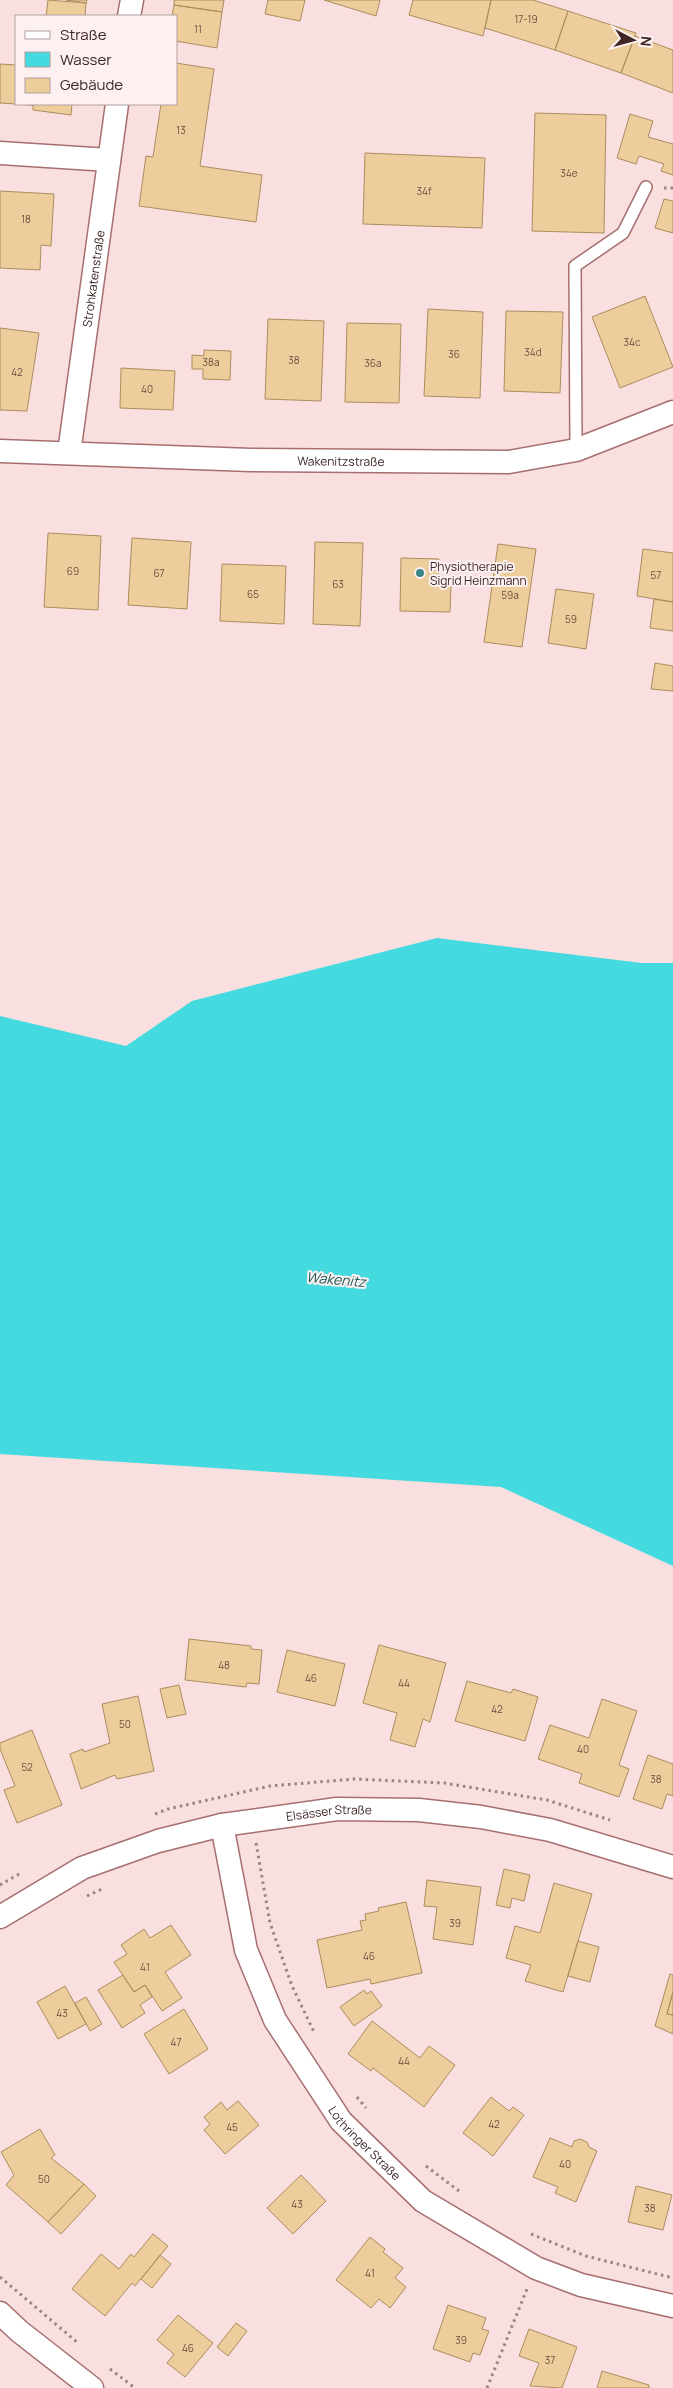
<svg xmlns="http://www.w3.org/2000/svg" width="673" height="2388" font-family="Manrope,sans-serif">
	<rect width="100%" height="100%" fill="#f9dfdf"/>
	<path fill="#45dadf" d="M437 938 642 963H673V1566L501 1487 0 1454V1016L126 1046 192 1001Z"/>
	<path fill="#edcd9b" stroke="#ab8d5e" d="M48 0 86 3 85 16H46Z
		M66 0H87L86 3Z
		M174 0H224L222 12 174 5Z
		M268 0H305L300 21 265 14Z
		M324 0H380L376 16Z
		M413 0H491L483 36 409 15Z
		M491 0H533L568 11 555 50 485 28Z
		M174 5 222 12 217 48 176 41V16H172Z
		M568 11 636 33 621 73 555 50Z
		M635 36 673 50V93L621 73Z
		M176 63 214 69 200 166 262 175 256 222 139 206 146 156 153 157 161 104H176Z
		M0 64 16 65V104L33 105 0 103Z
		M33 104H72L71 115 33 110Z
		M535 113 606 115 604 233 532 231Z
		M630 114 653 121 648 137 673 144V175L661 171 664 164 639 156 636 164 617 158Z
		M365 153 485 158 482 228 363 224Z
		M0 191 54 194 51 246 41 245 40 270 0 268Z
		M664 199 673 201V233L655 228Z
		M645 296 673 367 620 388 592 317Z
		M428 309 483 312 480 398 424 396Z
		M506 311 563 312 560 393 504 391Z
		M268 319 324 321 321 401 265 399Z
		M347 323 401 324 399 403 345 402Z
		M0 328 39 333 27 411 0 410Z
		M204 350 231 351 230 380 203 379V369H192V355L204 356Z
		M121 368 175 371 173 410 120 408Z
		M48 533 101 536 98 610 44 607Z
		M132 538 191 542 187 609 128 605Z
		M315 542 363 543 360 626 313 624Z
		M498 544 536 549 522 647 484 642Z
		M643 549 673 553V602L637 596Z
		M401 558 439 559 438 586H451L450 612 400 611Z
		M222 564 286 566 284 624 220 621Z
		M556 589 594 594 586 649 548 643Z
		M654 599 673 602V631L650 628Z
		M655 663 673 666V691L651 689Z
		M189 1639 251 1646V1649L262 1650 259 1684 247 1683 246 1687 185 1680Z
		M379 1645 446 1663 430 1722 423 1719 415 1747 390 1740 397 1713 363 1703Z
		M287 1650 345 1664 335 1706 277 1692Z
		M467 1681 511 1693 513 1689 538 1697 525 1741 455 1721Z
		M179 1685 186 1714 167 1718 160 1689Z
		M138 1696 154 1771 117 1779 115 1775 81 1789 70 1754 83 1749 84 1752 110 1743 102 1704Z
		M602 1699 637 1711 619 1765 629 1769 619 1797 579 1783 582 1774 538 1759 550 1725 589 1738Z
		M32 1730 62 1805 17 1823 4 1790 15 1786 0 1749V1743Z
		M648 1755 673 1764V1796L667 1794 662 1809 633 1799Z
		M504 1869 530 1875 524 1901 512 1898 510 1908 496 1905Z
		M427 1880 481 1887 473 1945 433 1939 437 1907 424 1906Z
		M554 1883 592 1894 563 1992 525 1981 531 1965 506 1958 515 1926 540 1933Z
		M406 1902 422 1973 371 1984 370 1979 327 1988 317 1940 362 1930 360 1921 366 1920 365 1914 379 1911 378 1908Z
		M171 1925 191 1955 165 1972 182 1998 162 2011 145 1985 134 1992 114 1962 127 1954 121 1945 144 1929 150 1938Z
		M578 1941 599 1947 590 1982 568 1976Z
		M670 1974 673 1975V1992L667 2014 673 2015V2034L655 2026Z
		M123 1975 134 1992 145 1985 152 1997 140 2005 145 2013 122 2028 98 1990Z
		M65 1986 86 2024 58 2039 37 2002Z
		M364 1990 367 1994 371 1991 382 2006 354 2026 340 2007Z
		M673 1992V2015L667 2014Z
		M86 1997 102 2024 90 2031 75 2003Z
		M184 2009 208 2049 169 2074 144 2034Z
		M372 2021 420 2058 429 2046 455 2065 424 2107 373 2068 371 2071 348 2054Z
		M491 2097 509 2111 513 2107 524 2115 493 2156 463 2133Z
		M238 2101 259 2125 225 2154 204 2130 210 2124 204 2117 221 2102 227 2110Z
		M40 2129 55 2155 51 2158 84 2184 48 2222 6 2185 14 2175 1 2152Z
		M550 2138 572 2147 574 2141 580 2139 587 2142 589 2147 597 2151 576 2202 555 2193 558 2187 533 2177Z
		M301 2175 326 2201 293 2234 267 2208Z
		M84 2184 96 2196 61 2234 48 2222Z
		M636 2186 672 2195 663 2230 628 2222Z
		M153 2234 168 2246 135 2286 132 2283 105 2316 72 2289 101 2254 119 2269 131 2254 134 2257Z
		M370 2237 385 2249 383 2252 403 2268 395 2278 406 2287 390 2308 379 2299 371 2308 336 2280Z
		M160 2255 171 2264 152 2288 141 2279Z
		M448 2305 486 2318 482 2329 489 2331 480 2355 473 2353 470 2362 433 2349Z
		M178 2315 213 2343 185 2377 167 2363 174 2354 157 2340Z
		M236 2323 247 2331 228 2356 217 2347Z
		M529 2329 577 2347 562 2388 530 2386 539 2363 519 2356Z
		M602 2371 649 2385V2388H597Z"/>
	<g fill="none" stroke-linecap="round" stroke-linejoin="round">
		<defs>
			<path id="service" d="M576 450 575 266 623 233 646 187"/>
			<g id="minor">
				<path d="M129 16 132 0"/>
				<path d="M0 153 109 160"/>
				<path id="s1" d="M0 451 251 460 509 462 576 450 673 412"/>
				<path id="s2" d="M69 453 117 104"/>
				<path id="s3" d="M222 1825 246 1950 275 2020 341 2121 423 2201 536 2268 581 2285 673 2306"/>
				<path id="s4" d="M0 1917 82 1868 158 1841 222 1825 337 1809 419 1810 481 1817 550 1830 673 1867"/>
				<path d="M0 2313 19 2331 92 2388"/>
			</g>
		</defs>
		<use href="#service" stroke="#a76e6f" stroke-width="14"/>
		<use href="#minor" stroke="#a76e6f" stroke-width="25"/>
		<path stroke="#9c8383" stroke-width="3" stroke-dasharray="2.5 4" stroke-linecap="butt" d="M664 188H673
			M155 1814 168 1809 270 1786 354 1779 444 1783 547 1800 610 1820
			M256 1843 270 1923 292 1986 314 2032
			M0 1885 21 1873
			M87 1896 102 1889
			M357 2097 366 2108
			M426 2166 459 2191
			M531 2234 586 2256 673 2278
			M0 2277 78 2343
			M110 2369 135 2388
			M487 2388 527 2289"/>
		<use href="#service" stroke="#fff" stroke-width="11"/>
		<use href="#minor" stroke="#fff" stroke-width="22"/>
	</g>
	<circle fill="#3c8587" stroke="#fdf0f0" stroke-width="2" cx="420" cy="573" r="5"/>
	<g text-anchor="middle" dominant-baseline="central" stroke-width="4" stroke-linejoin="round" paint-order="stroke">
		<g font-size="10" fill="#6a5043">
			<text x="526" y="19">17-19</text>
			<text x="198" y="29">11</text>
			<text x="181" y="130">13</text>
			<text x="569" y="173">34e</text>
			<text x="424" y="191">34f</text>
			<text x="26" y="219">18</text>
			<text x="632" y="342">34c</text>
			<text x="533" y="352">34d</text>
			<text x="454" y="354">36</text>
			<text x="294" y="360">38</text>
			<text x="211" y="362">38a</text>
			<text x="373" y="363">36a</text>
			<text x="17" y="372">42</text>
			<text x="147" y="389">40</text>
			<text x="73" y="571">69</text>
			<text x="159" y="573">67</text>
			<text x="656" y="575">57</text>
			<text x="338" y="584">63</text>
			<text x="253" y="594">65</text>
			<text x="510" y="595">59a</text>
			<text x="571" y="619">59</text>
			<text x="224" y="1665">48</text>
			<text x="311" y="1678">46</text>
			<text x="404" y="1683">44</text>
			<text x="497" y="1709">42</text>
			<text x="125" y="1724">50</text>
			<text x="583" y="1749">40</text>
			<text x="27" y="1767">52</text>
			<text x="656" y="1779">38</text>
			<text x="455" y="1923">39</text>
			<text x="369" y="1956">46</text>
			<text x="145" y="1967">41</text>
			<text x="62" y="2013">43</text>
			<text x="176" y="2042">47</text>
			<text x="404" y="2061">44</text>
			<text x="494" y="2124">42</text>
			<text x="232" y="2127">45</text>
			<text x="565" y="2164">40</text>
			<text x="44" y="2179">50</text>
			<text x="297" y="2204">43</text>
			<text x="650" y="2208">38</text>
			<text x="370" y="2273">41</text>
			<text x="461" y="2340">39</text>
			<text x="188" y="2348">46</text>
			<text x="550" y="2360">37</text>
		</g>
		<g font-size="12" fill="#3e2626" stroke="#fdf0f0">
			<text stroke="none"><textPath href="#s2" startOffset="176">Strohkatenstraße</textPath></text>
			<text stroke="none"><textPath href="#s1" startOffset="341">Wakenitzstraße</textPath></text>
			<text stroke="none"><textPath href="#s4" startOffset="350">Elsässer Straße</textPath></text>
			<text stroke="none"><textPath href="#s3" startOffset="356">Lothringer Straße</textPath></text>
		</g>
		<g font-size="12" fill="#3e2626" stroke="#fdf0f0" text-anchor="start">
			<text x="430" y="566">Physiotherapie<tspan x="430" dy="14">Sigrid Heinzmann</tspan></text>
		</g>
		<g font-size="14" font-style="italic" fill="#205c5e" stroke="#fdf0f0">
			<text transform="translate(336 1279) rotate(5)">Wakenitz</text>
		</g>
	</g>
	<rect x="15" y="15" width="162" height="90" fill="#fdf0f0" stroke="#b19f9f"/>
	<rect x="25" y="31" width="25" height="8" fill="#ffffff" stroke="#b19f9f"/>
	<text x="60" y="40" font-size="15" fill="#3e2626">Straße</text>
	<rect x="25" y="52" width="25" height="15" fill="#45dadf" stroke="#b19f9f"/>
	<text x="60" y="65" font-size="15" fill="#3e2626">Wasser</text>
	<rect x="25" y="78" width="25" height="15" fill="#edcd9b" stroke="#b19f9f"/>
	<text x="60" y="90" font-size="15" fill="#3e2626">Gebäude</text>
	<g transform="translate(633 40) rotate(96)" stroke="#fdf0f0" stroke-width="4" paint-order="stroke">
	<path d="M0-4L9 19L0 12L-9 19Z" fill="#3e2626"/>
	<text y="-8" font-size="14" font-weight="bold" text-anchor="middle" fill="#3e2626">N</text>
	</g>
</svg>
